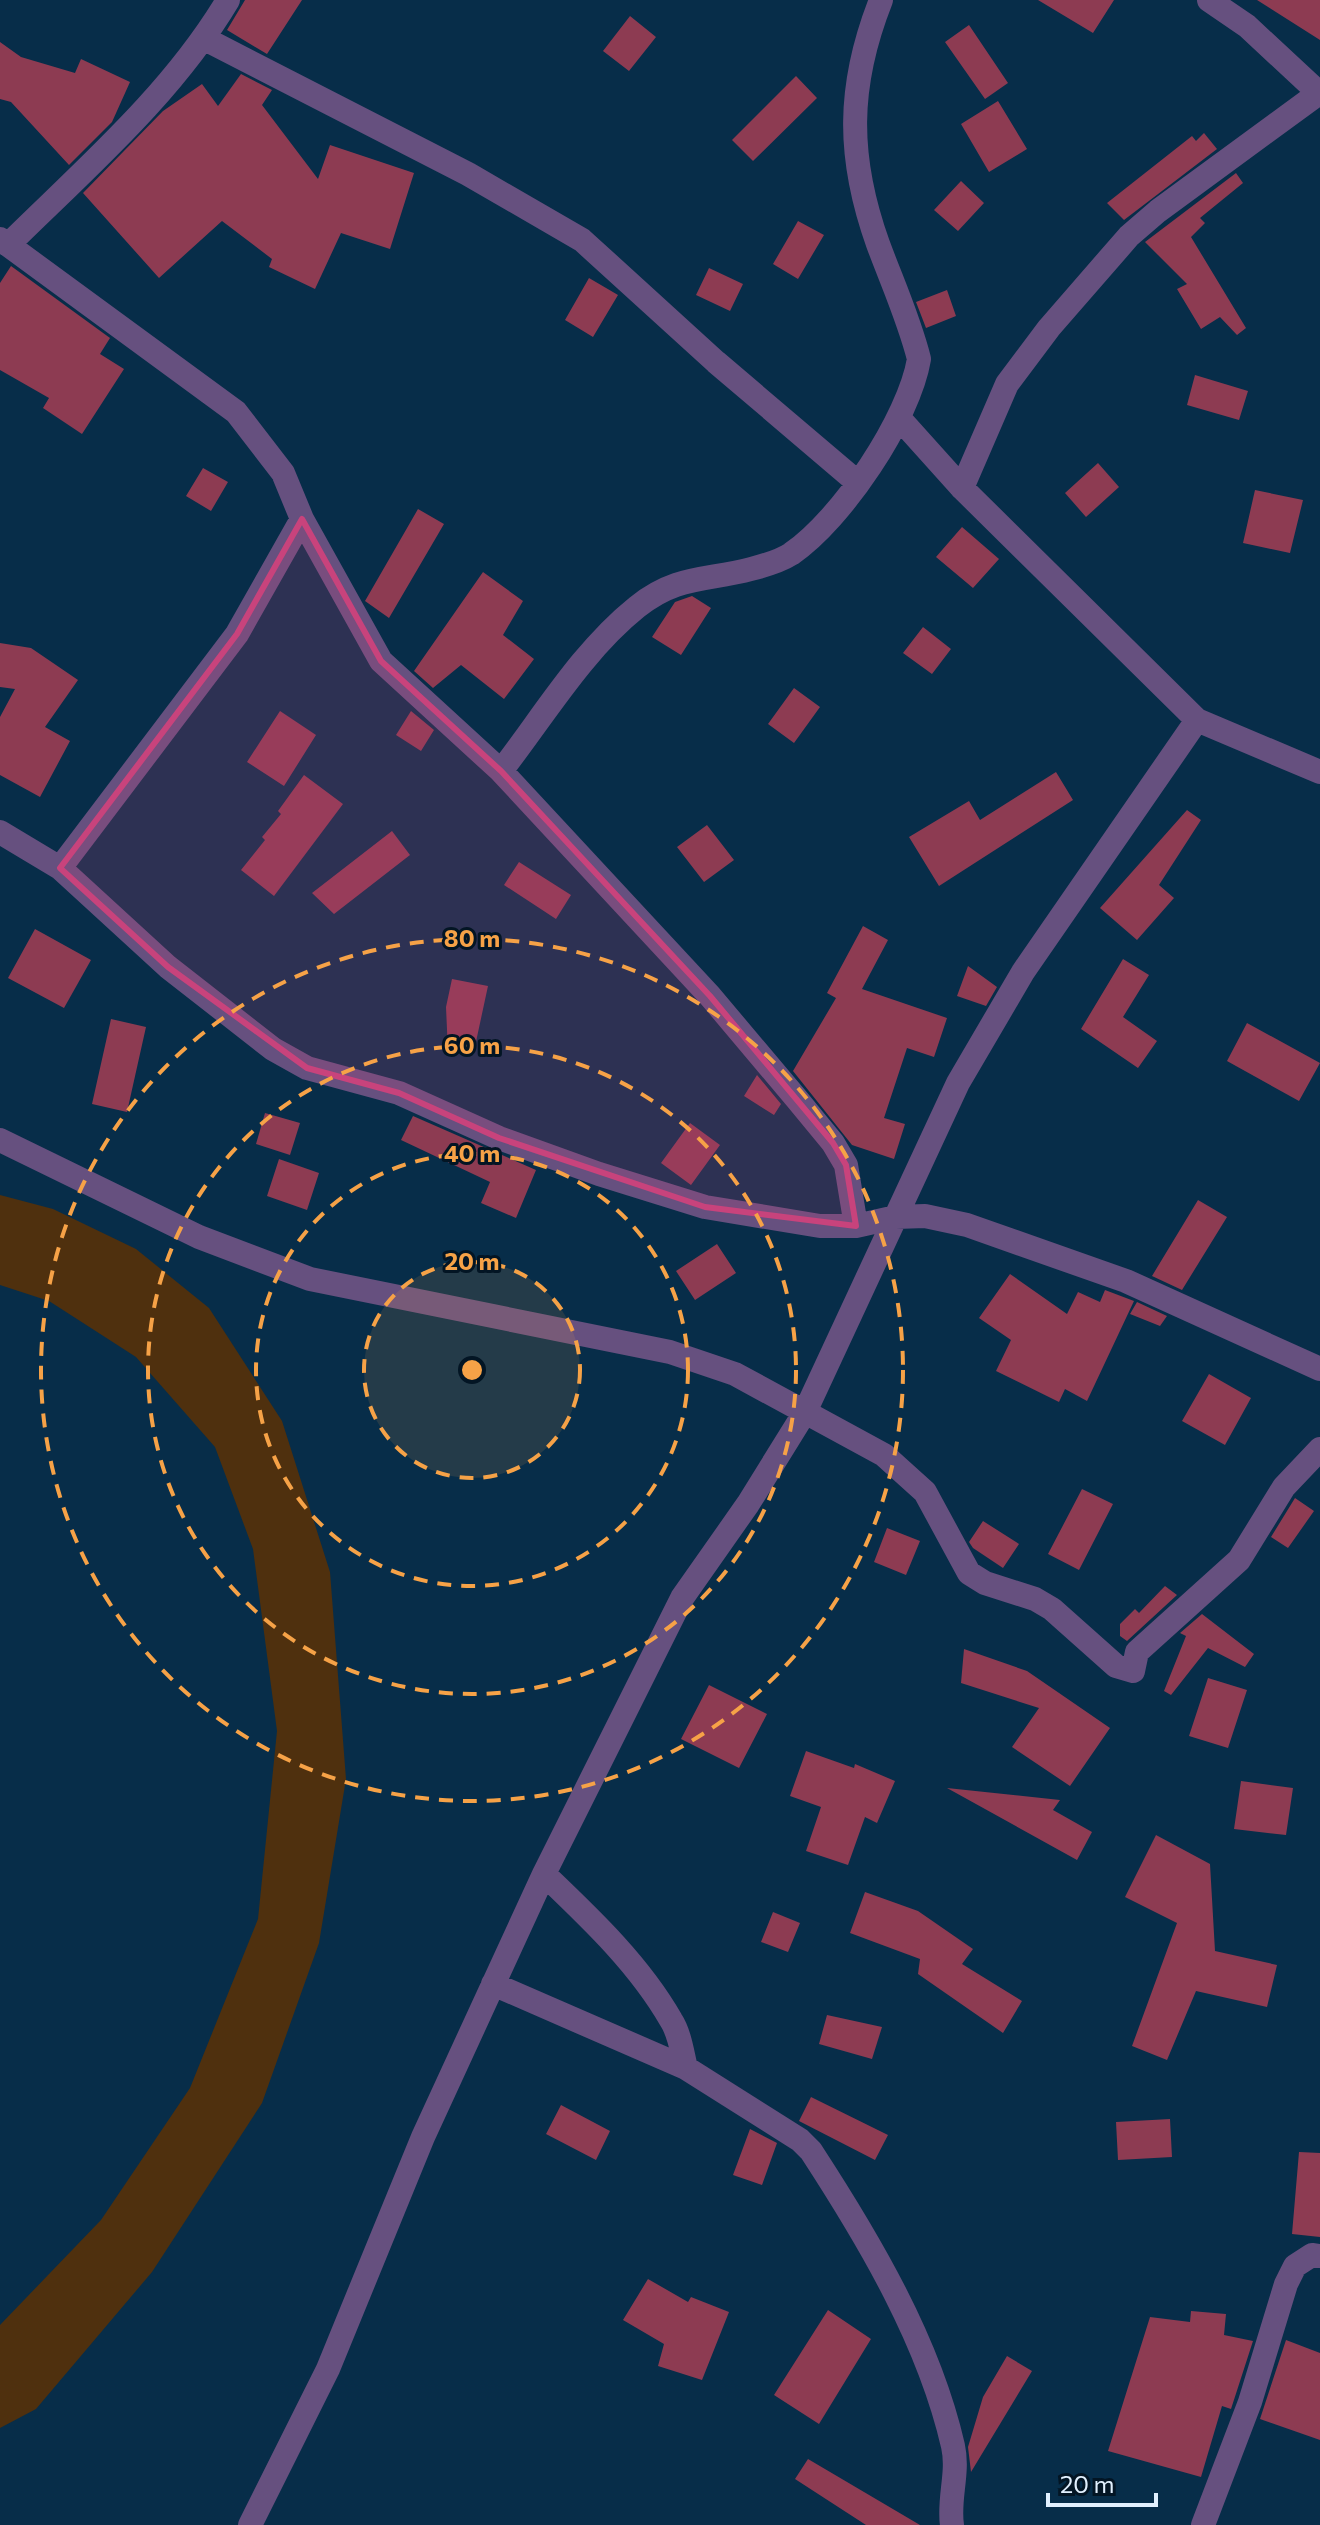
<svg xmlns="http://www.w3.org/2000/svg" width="1320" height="2525" font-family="Commissioner,sans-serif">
	<rect width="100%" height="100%" fill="#072d49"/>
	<path fill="#4f300e" d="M0 1195 53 1209 136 1249 209 1308 282 1421 330 1572 346 1779 319 1943 262 2103 152 2272 36 2409 0 2428V2325L101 2220 190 2088 258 1919 277 1731 253 1549 215 1447 136 1357 49 1301 0 1285Z"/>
	<path fill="#8d3b52" d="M245 0H302L267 54 227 30Z
		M1038 0H1114L1093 33Z
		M1257 0H1320V40Z
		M630 16 656 37 629 71 603 51Z
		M969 25 1008 83 985 99 945 42Z
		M0 42 21 57 75 73 81 59 130 82 112 122 69 165 11 102 0 99Z
		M241 74 272 90 262 105 318 179 330 145 414 173 390 249 341 233 315 289 269 267 272 259 222 221 159 278 83 193 163 111 202 84 218 106Z
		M796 76 817 98 753 161 732 140Z
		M998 101 1027 149 989 172 961 124Z
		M1204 133 1217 149 1124 220 1107 203 1192 136 1196 141Z
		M1236 173 1243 183 1200 218 1205 223 1191 237 1246 328 1237 335 1220 317 1201 329 1177 289 1187 284 1145 242Z
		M961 181 984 203 958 231 934 210Z
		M798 221 824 235 798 279 773 264Z
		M11 266 110 338 100 354 124 369 82 434 43 408 49 398 0 370V283Z
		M709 268 743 284 730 311 696 295Z
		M589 278 618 295 593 337 565 320Z
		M947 290 956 316 926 328 916 302Z
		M1195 375 1248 391 1239 420 1187 405Z
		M1098 463 1119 487 1086 517 1065 493Z
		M203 468 228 482 211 511 186 496Z
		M1255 490 1303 500 1290 553 1243 543Z
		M418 509 444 524 389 618 365 601Z
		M962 527 999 559 973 588 936 557Z
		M483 572 523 601 503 635 534 659 504 699 461 665 433 688 414 671Z
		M692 596 711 608 681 655 652 637 675 602Z
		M923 627 951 649 932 674 903 653Z
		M0 643 31 648 78 680 45 727 70 741 40 797 0 775V717L15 689 0 687Z
		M794 688 820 707 794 743 768 724Z
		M280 711 316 735 284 786 247 762Z
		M411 711 434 730 421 751 396 735Z
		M1056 772 1073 800 939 886 909 837 969 801 980 820Z
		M304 775 343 804 274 896 241 870 265 840 262 837 281 814 278 811Z
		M1187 810 1201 820 1159 885 1174 898 1137 940 1100 908Z
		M707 825 734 860 704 882 677 847Z
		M392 831 410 855 334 914 312 893Z
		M519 862 571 895 556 919 504 885Z
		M863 926 888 940 862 989 947 1018 934 1057 907 1048 884 1118 905 1124 894 1159 852 1145 793 1071 836 998 827 993Z
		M35 929 91 960 64 1008 8 978Z
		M1123 959 1149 975 1123 1017 1157 1041 1138 1068 1081 1029Z
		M968 966 997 987 986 1006 957 996Z
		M452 979 488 986 474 1051 448 1052 446 1007Z
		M111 1019 146 1027 127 1112 92 1104Z
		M1247 1023 1320 1063 1299 1101 1227 1061Z
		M757 1075 781 1104 774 1115 744 1096Z
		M265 1113 300 1123 290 1155 256 1144Z
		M413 1116 536 1170 516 1218 481 1203 490 1182 401 1140Z
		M690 1123 720 1145 691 1185 661 1163Z
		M279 1159 319 1173 307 1210 267 1196Z
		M1198 1200 1227 1217 1182 1290 1152 1276Z
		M717 1244 736 1273 695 1300 676 1271Z
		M1010 1274 1067 1314 1078 1292 1100 1302 1105 1290 1134 1301 1087 1401 1065 1389 1059 1402 996 1371 1011 1340 979 1318Z
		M1137 1302 1167 1316 1160 1326 1130 1314Z
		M1209 1374 1251 1398 1225 1445 1182 1421Z
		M1082 1489 1113 1504 1079 1570 1048 1554Z
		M1295 1498 1314 1511 1288 1548 1271 1537Z
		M983 1521 1019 1544 1003 1568 973 1548 969 1542Z
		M887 1528 920 1541 906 1575 874 1562Z
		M1165 1586 1177 1595 1127 1641 1120 1636V1624L1135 1609 1139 1613Z
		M1202 1614 1254 1654 1245 1667 1208 1648 1171 1695 1164 1691 1186 1636 1180 1633Z
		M964 1649 1027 1671 1110 1728 1070 1786 1012 1747 1039 1708 961 1683Z
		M1208 1678 1247 1690 1228 1748 1189 1736Z
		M709 1685 767 1714 739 1768 681 1739Z
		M806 1751 854 1768 855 1764 895 1781 877 1823 865 1817 848 1865 806 1851 821 1807 790 1796Z
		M1241 1781 1293 1788 1286 1835 1234 1829Z
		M947 1788 1060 1800 1053 1810 1092 1832 1077 1860Z
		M1156 1835 1210 1864 1215 1951 1277 1965 1267 2007 1196 1991 1167 2060 1132 2046 1177 1923 1125 1897Z
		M865 1892 918 1911 973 1949 962 1964 1022 2001 1003 2033 918 1974 920 1959 850 1933Z
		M773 1912 800 1923 788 1952 761 1942Z
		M827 2015 882 2027 872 2059 819 2044Z
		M811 2097 888 2135 875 2160 799 2121Z
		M561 2105 610 2131 596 2160 546 2134Z
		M1170 2119 1172 2157 1118 2160 1116 2122Z
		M750 2129 777 2143 762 2185 733 2175Z
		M1299 2152 1320 2153V2237L1292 2234Z
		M648 2279 688 2302 691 2297 729 2312 702 2380 658 2366 664 2344 623 2320Z
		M828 2310 871 2339 819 2424 774 2395Z
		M1191 2311 1226 2314 1224 2335 1253 2341 1231 2409 1222 2406 1201 2477 1108 2451 1150 2317 1190 2322Z
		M1286 2340 1320 2353V2440L1260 2419Z
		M1007 2356 1032 2371 971 2472 968 2447 983 2397Z
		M808 2459 920 2525H866L795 2479Z"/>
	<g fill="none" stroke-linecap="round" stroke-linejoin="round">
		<path stroke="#66507f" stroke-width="24" d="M1209 0 1247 26 1320 94
			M205 39 468 174 582 240 716 362 857 482
			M0 239 236 412 283 473 302 519 381 661 501 771 710 996 796 1098 833 1143 846 1165 856 1226
			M8 245C86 168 172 94 228 0
			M900 419 962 488 1197 720 1320 772
			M962 488 1007 384 1049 328 1129 236 1158 211 1319 93
			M501 771C543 717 582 651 637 607 677 575 706 581 751 569 763 566 780 561 791 554 842 519 909 419 919 359 909 319 892 282 878 244 847 157 847 86 881 0
			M0 832 60 868 168 967 273 1049 307 1068 399 1093 499 1138 599 1174 705 1207 820 1226H856L896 1217 925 1216 967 1225 1126 1281 1320 1369
			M60 868 237 634 302 519
			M0 1140 199 1237 310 1279 670 1352 735 1374 884 1455 925 1492 969 1573 985 1583 1035 1599 1052 1609 1116 1666 1133 1671 1137 1652 1239 1560 1284 1487 1320 1449
			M544 1874C590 1918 639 1964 671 2020 680 2034 682 2052 686 2068
			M493 1984 686 2068 800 2140 811 2151C869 2240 929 2341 953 2446 959 2473 948 2499 952 2525
			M250 2525 328 2369 423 2137 544 1874 682 1598 748 1504 805 1412 958 1083 1023 972 1197 720
			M1203 2525 1250 2402 1286 2284 1295 2266 1312 2255 1320 2256"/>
	</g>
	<path fill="#c8437c" fill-opacity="0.2" stroke="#c8437c" stroke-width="6" stroke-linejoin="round" d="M302 519 381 661 501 771 710 996 833 1143 846 1165 856 1226 705 1207 499 1138 399 1093 307 1068 168 967 60 868 237 634Z"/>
	<circle cx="472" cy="1370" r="108" fill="#f6a247" fill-opacity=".12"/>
	<g fill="none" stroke="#f6a247" stroke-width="4" stroke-dasharray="14 10">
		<circle cx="472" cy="1370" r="108"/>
		<circle cx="472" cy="1370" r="216"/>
		<circle cx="472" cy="1370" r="324"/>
		<circle cx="472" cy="1370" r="431"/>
	</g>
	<circle cx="472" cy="1370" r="12" fill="#f6a247" stroke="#031524" stroke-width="4"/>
	<g font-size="24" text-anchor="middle" font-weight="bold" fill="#f6a247" stroke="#031524" stroke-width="6" stroke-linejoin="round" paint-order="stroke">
		<text x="472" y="947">80 m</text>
		<text x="472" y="1054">60 m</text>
		<text x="472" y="1162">40 m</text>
		<text x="472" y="1270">20 m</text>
	</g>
	<path d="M1048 2493v12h108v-12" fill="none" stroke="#e1f0fe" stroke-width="4"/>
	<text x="1060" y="2493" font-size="24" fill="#e1f0fe" stroke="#031524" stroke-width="6" paint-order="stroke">20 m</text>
</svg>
